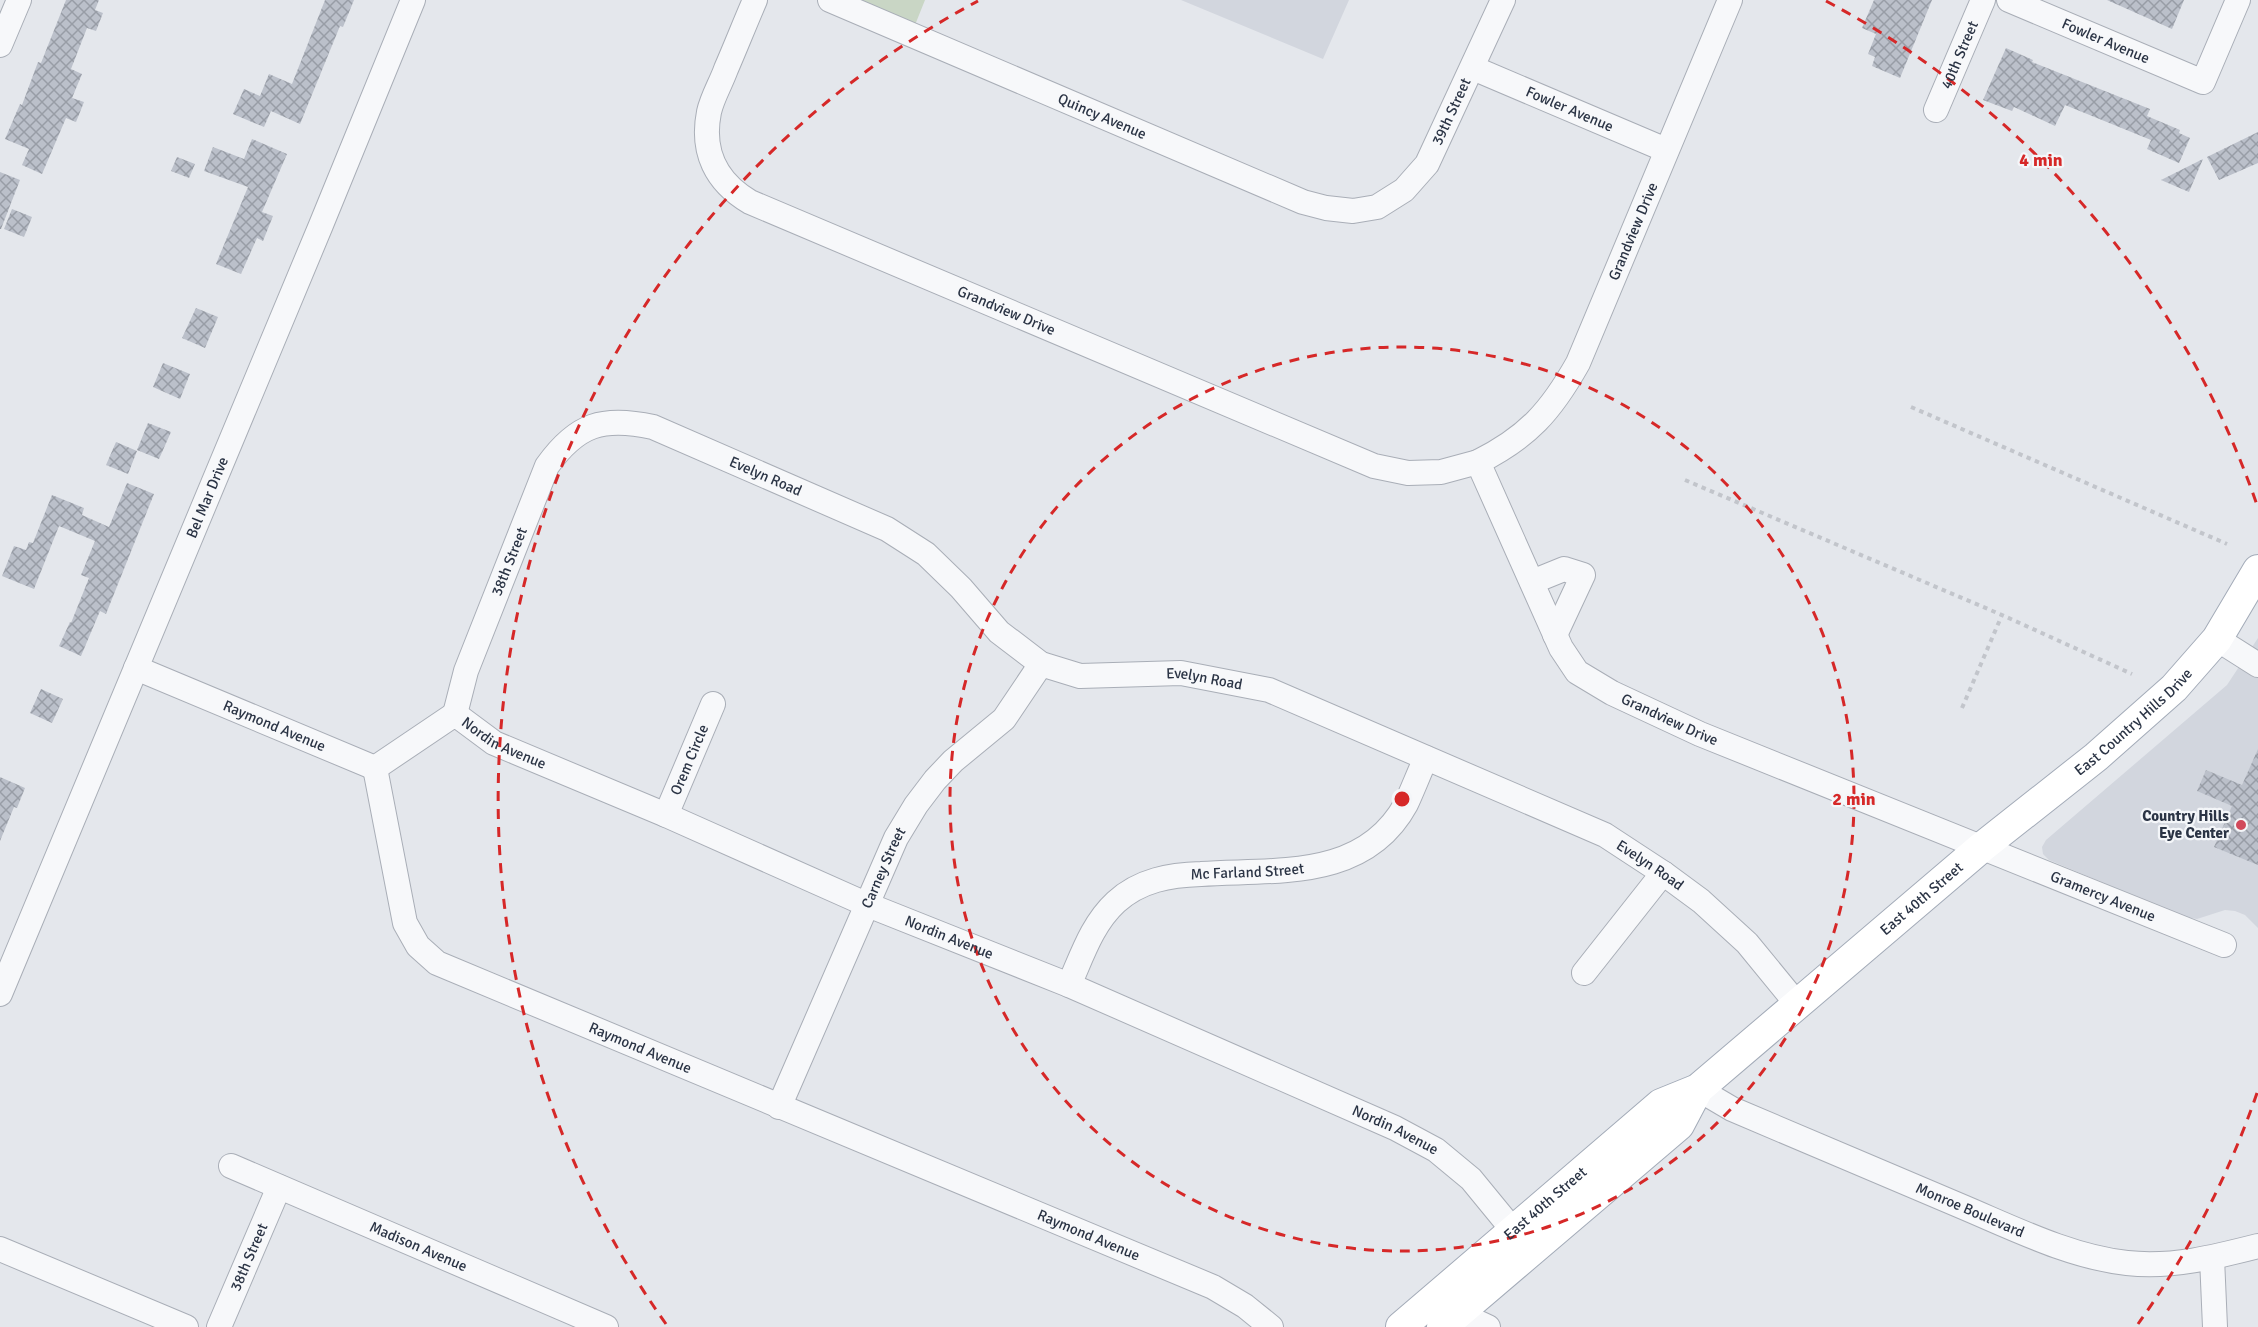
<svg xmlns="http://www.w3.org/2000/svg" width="2258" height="1327" font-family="Signika,sans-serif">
	<defs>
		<pattern id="building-cross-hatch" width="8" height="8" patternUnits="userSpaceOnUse" patternTransform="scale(1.5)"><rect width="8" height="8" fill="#bbc0ca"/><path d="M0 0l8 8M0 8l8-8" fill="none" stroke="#989da6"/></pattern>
	</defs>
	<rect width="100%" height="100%" fill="#e4e7ec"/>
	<path fill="#d2d6de" d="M1181 0H1349L1323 59Z
		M2258 638V928L2245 915 2235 911 2225 910 2197 919 2185 917 2049 860 2043 854 2042 847 2046 840 2227 685Z"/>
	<path fill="#c9d6c5" d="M848 0H925L913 30Z"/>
	<path fill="url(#building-cross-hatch)" d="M66 0H99L95 10 103 13 96 31 87 28 71 69 82 74 72 98 84 102 76 122 66 118 42 174 22 165 29 149 5 139 20 104 22 105 38 62 41 63Z
		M325 0H354L343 27 340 26 300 124 271 111 264 127 233 114 244 89 260 96 269 74 292 84Z
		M1874 0H1932L1900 78 1872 66 1875 57 1868 54 1876 34 1862 28Z
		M2107 0H2184L2172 29Z
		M2006 48 2033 60 2032 62 2150 109 2147 116 2180 130 2179 133 2190 138 2179 163 2147 149 2151 140 2065 105 2055 126 2014 107 2012 111 1983 100Z
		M2258 132V163L2219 180 2207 157Z
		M252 139 287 154 262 212 273 216 263 241 257 238 241 274 216 264 248 187 204 171 213 147 244 159Z
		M177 157 195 164 189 178 171 171Z
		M2203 159 2189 192 2161 180Z
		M0 172 20 180 1 229H0Z
		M12 209 32 217 24 237 4 229Z
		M196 308 218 317 205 348 182 338Z
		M163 363 190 374 180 399 153 387Z
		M148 423 171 432 159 459 137 450Z
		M116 442 137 451 128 474 106 465Z
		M127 483 154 494 106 614 100 611 81 656 59 646 70 622 71 623 89 578 81 575 95 541 59 526 34 589 2 576 14 546 26 550 29 542 33 543 52 495 84 508 82 515 109 527Z
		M41 689 63 699 52 723 30 713Z
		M2258 749V865L2214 847 2232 806 2197 791 2206 770 2242 785Z
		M0 777 25 788 17 808 14 807 0 841Z"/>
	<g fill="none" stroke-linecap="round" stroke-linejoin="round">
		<defs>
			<g id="minor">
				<path id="s1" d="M755 0C745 23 736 46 726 69 721 83 712 98 709 112 701 152 716 182 750 202L1374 466 1408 473 1441 472 1478 462 1561 648 1577 672 1612 693 1700 734 2224 945"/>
				<path id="s2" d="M830 0 1303 202 1326 208 1353 211 1377 207 1404 190 1427 164 1503 0"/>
				<path id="s3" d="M2009 0 2203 82 2238 0"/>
				<path d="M0 45 19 0"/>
				<path id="s4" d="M1473 68 1666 150"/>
				<path id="s5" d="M1936 110 1983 0"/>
				<path id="s6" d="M1478 462C1528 437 1551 411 1578 363L1730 0"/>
				<path d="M1532 582 1564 569 1583 575 1555 635"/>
				<path d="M2217 639 2258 665"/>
				<path id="s7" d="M136 668 375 768"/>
				<path id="s8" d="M455 714 466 671 547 466C577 424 603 416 653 427L887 529 926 554 961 588 999 632 1041 664 1080 676 1181 673 1269 690 1605 835 1663 873 1701 901 1747 943 1797 1004"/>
				<path id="s9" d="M375 768 455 714 494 743 666 815 868 905 1069 985 1395 1128 1436 1150 1471 1179 1512 1229"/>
				<path id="s10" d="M375 768 405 923 418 946 437 963 1213 1287 1245 1306 1271 1327"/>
				<path id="s11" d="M666 815 713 704"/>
				<path d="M1584 973 1663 873"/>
				<path id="s12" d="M1069 985C1082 956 1092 924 1116 902 1140 880 1170 875 1201 874 1276 869 1364 881 1406 804 1413 789 1419 773 1426 758"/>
				<path id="s13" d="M0 994 321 225 413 0"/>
				<path id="s14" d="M1698 1089 1732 1109C1809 1142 1886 1174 1963 1207 2015 1229 2071 1257 2127 1263 2172 1268 2215 1257 2258 1246"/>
				<path id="s15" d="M779 1107 896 838 916 805 935 780 953 761 1004 719 1041 664"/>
				<path id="s16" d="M231 1166 606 1327"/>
				<path d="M0 1249 186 1327"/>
				<path d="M2212 1258 2215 1327"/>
				<path d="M1458 1313 1488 1327"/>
				<path id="s17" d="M219 1327 279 1187"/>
			</g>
			<g id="major">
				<path id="s18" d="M1401 1327 1661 1104 1698 1089 1982 847 2096 757 2174 688 2217 639 2258 570"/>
				<path d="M1442 1327 1679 1125 1698 1089"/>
			</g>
		</defs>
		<use href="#minor" stroke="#a9aeb7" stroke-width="26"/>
		<use href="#major" stroke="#a3abb8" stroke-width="32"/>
		<path stroke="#c2c5cb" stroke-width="4" stroke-dasharray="4.5 4.5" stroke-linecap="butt" d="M1911 407 2227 544
			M1685 480 2002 615 2132 674
			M1962 708 2002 615"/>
		<use href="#minor" stroke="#f7f8fa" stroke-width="24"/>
		<use href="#major" stroke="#fff" stroke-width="30"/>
	</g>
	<g fill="none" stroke="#d62828" stroke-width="3" stroke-dasharray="10 8">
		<circle cx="1402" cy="799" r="452"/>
		<path d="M2257 1093A904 904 0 0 1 2138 1324M666 1324A904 904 0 0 1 978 1M1826 1A904 904 0 0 1 2257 505"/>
	</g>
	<circle fill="#d1495b" stroke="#f4f6f9" stroke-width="2" cx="2241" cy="825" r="6"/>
	<g text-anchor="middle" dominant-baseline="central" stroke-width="4.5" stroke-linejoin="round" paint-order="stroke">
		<g font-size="15" fill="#2b3445" stroke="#f4f6f9">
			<text stroke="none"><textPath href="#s3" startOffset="105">Fowler Avenue</textPath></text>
			<text stroke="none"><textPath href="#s5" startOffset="60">40th Street</textPath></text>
			<text stroke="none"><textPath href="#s4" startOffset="105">Fowler Avenue</textPath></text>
			<text stroke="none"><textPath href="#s2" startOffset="714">39th Street</textPath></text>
			<text stroke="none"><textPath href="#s2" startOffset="296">Quincy Avenue</textPath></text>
			<text stroke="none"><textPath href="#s6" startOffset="286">Grandview Drive</textPath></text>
			<text stroke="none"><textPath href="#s1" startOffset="506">Grandview Drive</textPath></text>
			<text stroke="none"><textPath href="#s8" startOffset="510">Evelyn Road</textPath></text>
			<text stroke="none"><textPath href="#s13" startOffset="538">Bel Mar Drive</textPath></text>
			<text stroke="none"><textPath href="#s8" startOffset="162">38th Street</textPath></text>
			<text stroke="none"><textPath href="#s8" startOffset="1014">Evelyn Road</textPath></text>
			<text stroke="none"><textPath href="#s1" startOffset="1348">Grandview Drive</textPath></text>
			<text stroke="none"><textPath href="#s18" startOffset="952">East Country Hills Drive</textPath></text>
			<text stroke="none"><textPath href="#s7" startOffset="150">Raymond Avenue</textPath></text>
			<text stroke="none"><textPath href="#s9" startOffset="154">Nordin Avenue</textPath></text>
			<text stroke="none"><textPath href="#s11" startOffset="60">Orem Circle</textPath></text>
			<text stroke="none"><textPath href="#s8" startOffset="1500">Evelyn Road</textPath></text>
			<text stroke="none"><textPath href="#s15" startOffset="261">Carney Street</textPath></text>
			<text stroke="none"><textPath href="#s12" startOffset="234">Mc Farland Street</textPath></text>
			<text stroke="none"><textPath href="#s1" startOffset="1816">Gramercy Avenue</textPath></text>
			<text stroke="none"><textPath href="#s18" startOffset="676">East 40th Street</textPath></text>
			<text stroke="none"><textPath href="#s9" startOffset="640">Nordin Avenue</textPath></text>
			<text stroke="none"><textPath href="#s10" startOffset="430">Raymond Avenue</textPath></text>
			<text stroke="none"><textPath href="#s9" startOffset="1126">Nordin Avenue</textPath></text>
			<text stroke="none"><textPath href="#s18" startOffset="190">East 40th Street</textPath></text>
			<text stroke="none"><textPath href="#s14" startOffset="298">Monroe Boulevard</textPath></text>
			<text stroke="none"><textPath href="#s10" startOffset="916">Raymond Avenue</textPath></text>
			<text stroke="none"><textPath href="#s16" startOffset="204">Madison Avenue</textPath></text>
			<text stroke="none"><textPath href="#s17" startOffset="76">38th Street</textPath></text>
		</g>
		<g font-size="15" font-weight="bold" fill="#2b3445" stroke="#f4f6f9" text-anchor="end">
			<text x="2229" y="816">Country Hills<tspan x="2229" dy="17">Eye Center</tspan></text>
		</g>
	</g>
	<circle cx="1402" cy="799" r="9" fill="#d62828" stroke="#f4f6f9" stroke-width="3"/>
	<g font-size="18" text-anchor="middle" font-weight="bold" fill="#d62828" stroke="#f4f6f9" stroke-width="4.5" stroke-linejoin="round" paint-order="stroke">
		<text x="2041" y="166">4 min</text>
		<text x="1854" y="805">2 min</text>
	</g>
</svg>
